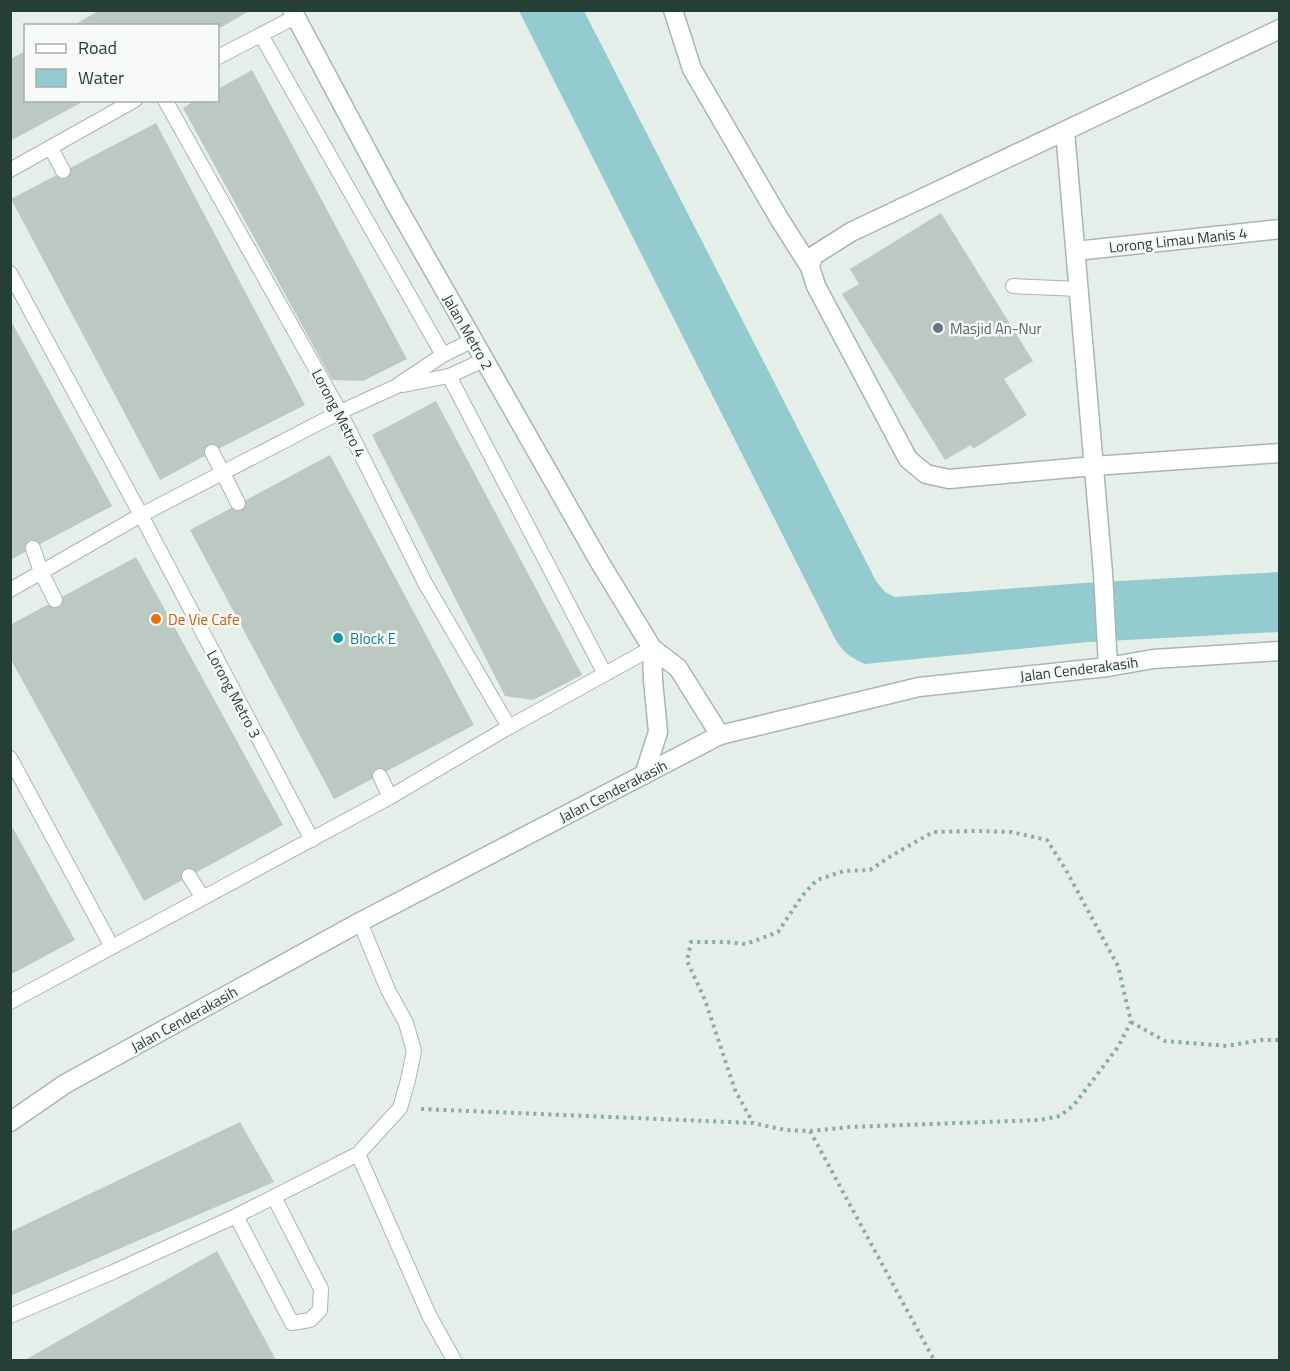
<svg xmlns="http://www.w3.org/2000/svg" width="1290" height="1371" font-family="'Titillium Web',sans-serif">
	<rect width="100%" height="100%" fill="#e6eeea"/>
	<path fill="#93cbce" d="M519 11H584L876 581 885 592 895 597 1084 583 1279 572V632L1089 642 865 664C840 653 838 644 826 621Z"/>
	<path fill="#bcc9c2" d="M100 10H251L218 29V26H72Z
		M26 51V100H86L10 141V59Z
		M252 70 407 359 363 381 332 380 183 108 196 100H218V89Z
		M156 123 305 405 212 452 160 480 11 199Z
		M941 213 1033 361 1004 379 1027 415 973 449 971 445 945 460 842 294 859 284 850 269Z
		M10 319 112 506 10 560Z
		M436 401 582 675 533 700 505 696 372 435Z
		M330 455 474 725 334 799 190 530Z
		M136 557 283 825 144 901 10 658V625Z
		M10 823 75 940 10 975Z
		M240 1122 274 1182 10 1296V1232Z
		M217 1251 276 1360H25Z"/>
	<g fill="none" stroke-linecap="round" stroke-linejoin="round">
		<defs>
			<path id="lane" d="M261 35 443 355
				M218 57 295 17
				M165 100 340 412 425 583 509 727
				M51 148 63 171
				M10 170 135 100
				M10 273 141 515 312 840
				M1013 286 1079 289
				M449 376 605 674
				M403 385 449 376 484 360
				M212 452 238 503
				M33 548 41 572 55 600
				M10 590 141 515 340 412 395 387 443 355 473 340
				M10 758 112 947
				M380 776 390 797
				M189 876 203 898
				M10 1002 390 797 509 727 652 648
				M358 1154 429 1315 454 1360
				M236 1216 292 1323 310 1320 320 1310 321 1289 274 1197
				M10 1316 113 1272 236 1216 358 1154 400 1108 408 1080 414 1051 406 1023 388 990 360 922"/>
			<path id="street" d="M292 10 395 203 599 561 652 648 678 668 720 735
				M673 10 692 69 780 220 810 267
				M1280 29 851 232 813 256 810 267 816 286 908 459 926 474 949 479 1094 466 1280 453
				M1065 131 1103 573 1108 667
				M1076 251 1280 229
				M644 775 658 732 653 680 652 648"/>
			<path id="secondary" d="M10 1122 65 1084 360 922 720 735 919 687 1108 667 1153 659 1280 651"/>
		</defs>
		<use href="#lane" stroke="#a9b6b0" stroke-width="16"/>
		<use href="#street" stroke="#a9b6b0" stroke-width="21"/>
		<use href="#secondary" stroke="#a5b9b0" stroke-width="21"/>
		<path stroke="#89af9f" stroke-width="4" stroke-dasharray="3 4.5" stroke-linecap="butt" d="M1131 1022 1165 1041 1227 1046 1261 1040H1280
			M421 1109 753 1123 785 1130 810 1131 849 1127 1040 1120 1060 1116 1074 1105 1118 1047 1131 1022 1118 966 1066 870 1047 840 1011 832 975 831 933 832 891 856 870 870 844 871 817 880 802 896 778 932 746 944 724 942H691L687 961 705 1000 735 1090 753 1123
			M810 1131 934 1360"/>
		<use href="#lane" stroke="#fff" stroke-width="14"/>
		<use href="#street" stroke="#fff" stroke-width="18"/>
		<use href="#secondary" stroke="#fff" stroke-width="18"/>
	</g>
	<circle fill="#6b7280" stroke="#f7faf8" stroke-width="2" cx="938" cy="328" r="6"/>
	<circle fill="#e8710a" stroke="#f7faf8" stroke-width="2" cx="156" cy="619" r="6"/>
	<circle fill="#0f9aa8" stroke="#f7faf8" stroke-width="2" cx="338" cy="638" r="6"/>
	<g text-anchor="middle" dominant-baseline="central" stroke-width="5" stroke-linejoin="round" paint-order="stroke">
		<g font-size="15" fill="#263f36" stroke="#f7faf8">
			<text transform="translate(1178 240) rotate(-6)">Lorong Limau Manis 4</text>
			<text transform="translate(468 332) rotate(60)">Jalan Metro 2</text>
			<text transform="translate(339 413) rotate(62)">Lorong Metro 4</text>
			<text transform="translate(1079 669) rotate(-7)">Jalan Cenderakasih</text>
			<text transform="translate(234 694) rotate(62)">Lorong Metro 3</text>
			<text transform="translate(613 791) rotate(-27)">Jalan Cenderakasih</text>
			<text transform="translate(184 1019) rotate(-29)">Jalan Cenderakasih</text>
		</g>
		<g font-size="15" fill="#5b616d" stroke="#f7faf8" text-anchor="start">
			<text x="950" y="328">Masjid An-Nur</text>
		</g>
		<g font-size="15" fill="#c56008" stroke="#f7faf8" text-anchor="start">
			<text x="168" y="619">De Vie Cafe</text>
		</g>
		<g font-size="15" fill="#0d838f" stroke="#f7faf8" text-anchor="start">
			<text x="350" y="638">Block E</text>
		</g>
	</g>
	<rect width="1290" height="1371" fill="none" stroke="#263f36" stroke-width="24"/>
	<rect x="24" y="24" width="195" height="78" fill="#f7faf8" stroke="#a3afaa" stroke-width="1.5"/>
	<rect x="36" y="44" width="30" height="9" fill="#ffffff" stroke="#a3afaa" stroke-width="1.5"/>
	<text x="78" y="54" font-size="18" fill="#263f36">Road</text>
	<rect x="36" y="69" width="30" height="18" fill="#93cbce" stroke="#a3afaa" stroke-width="1.5"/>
	<text x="78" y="84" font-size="18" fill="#263f36">Water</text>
</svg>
